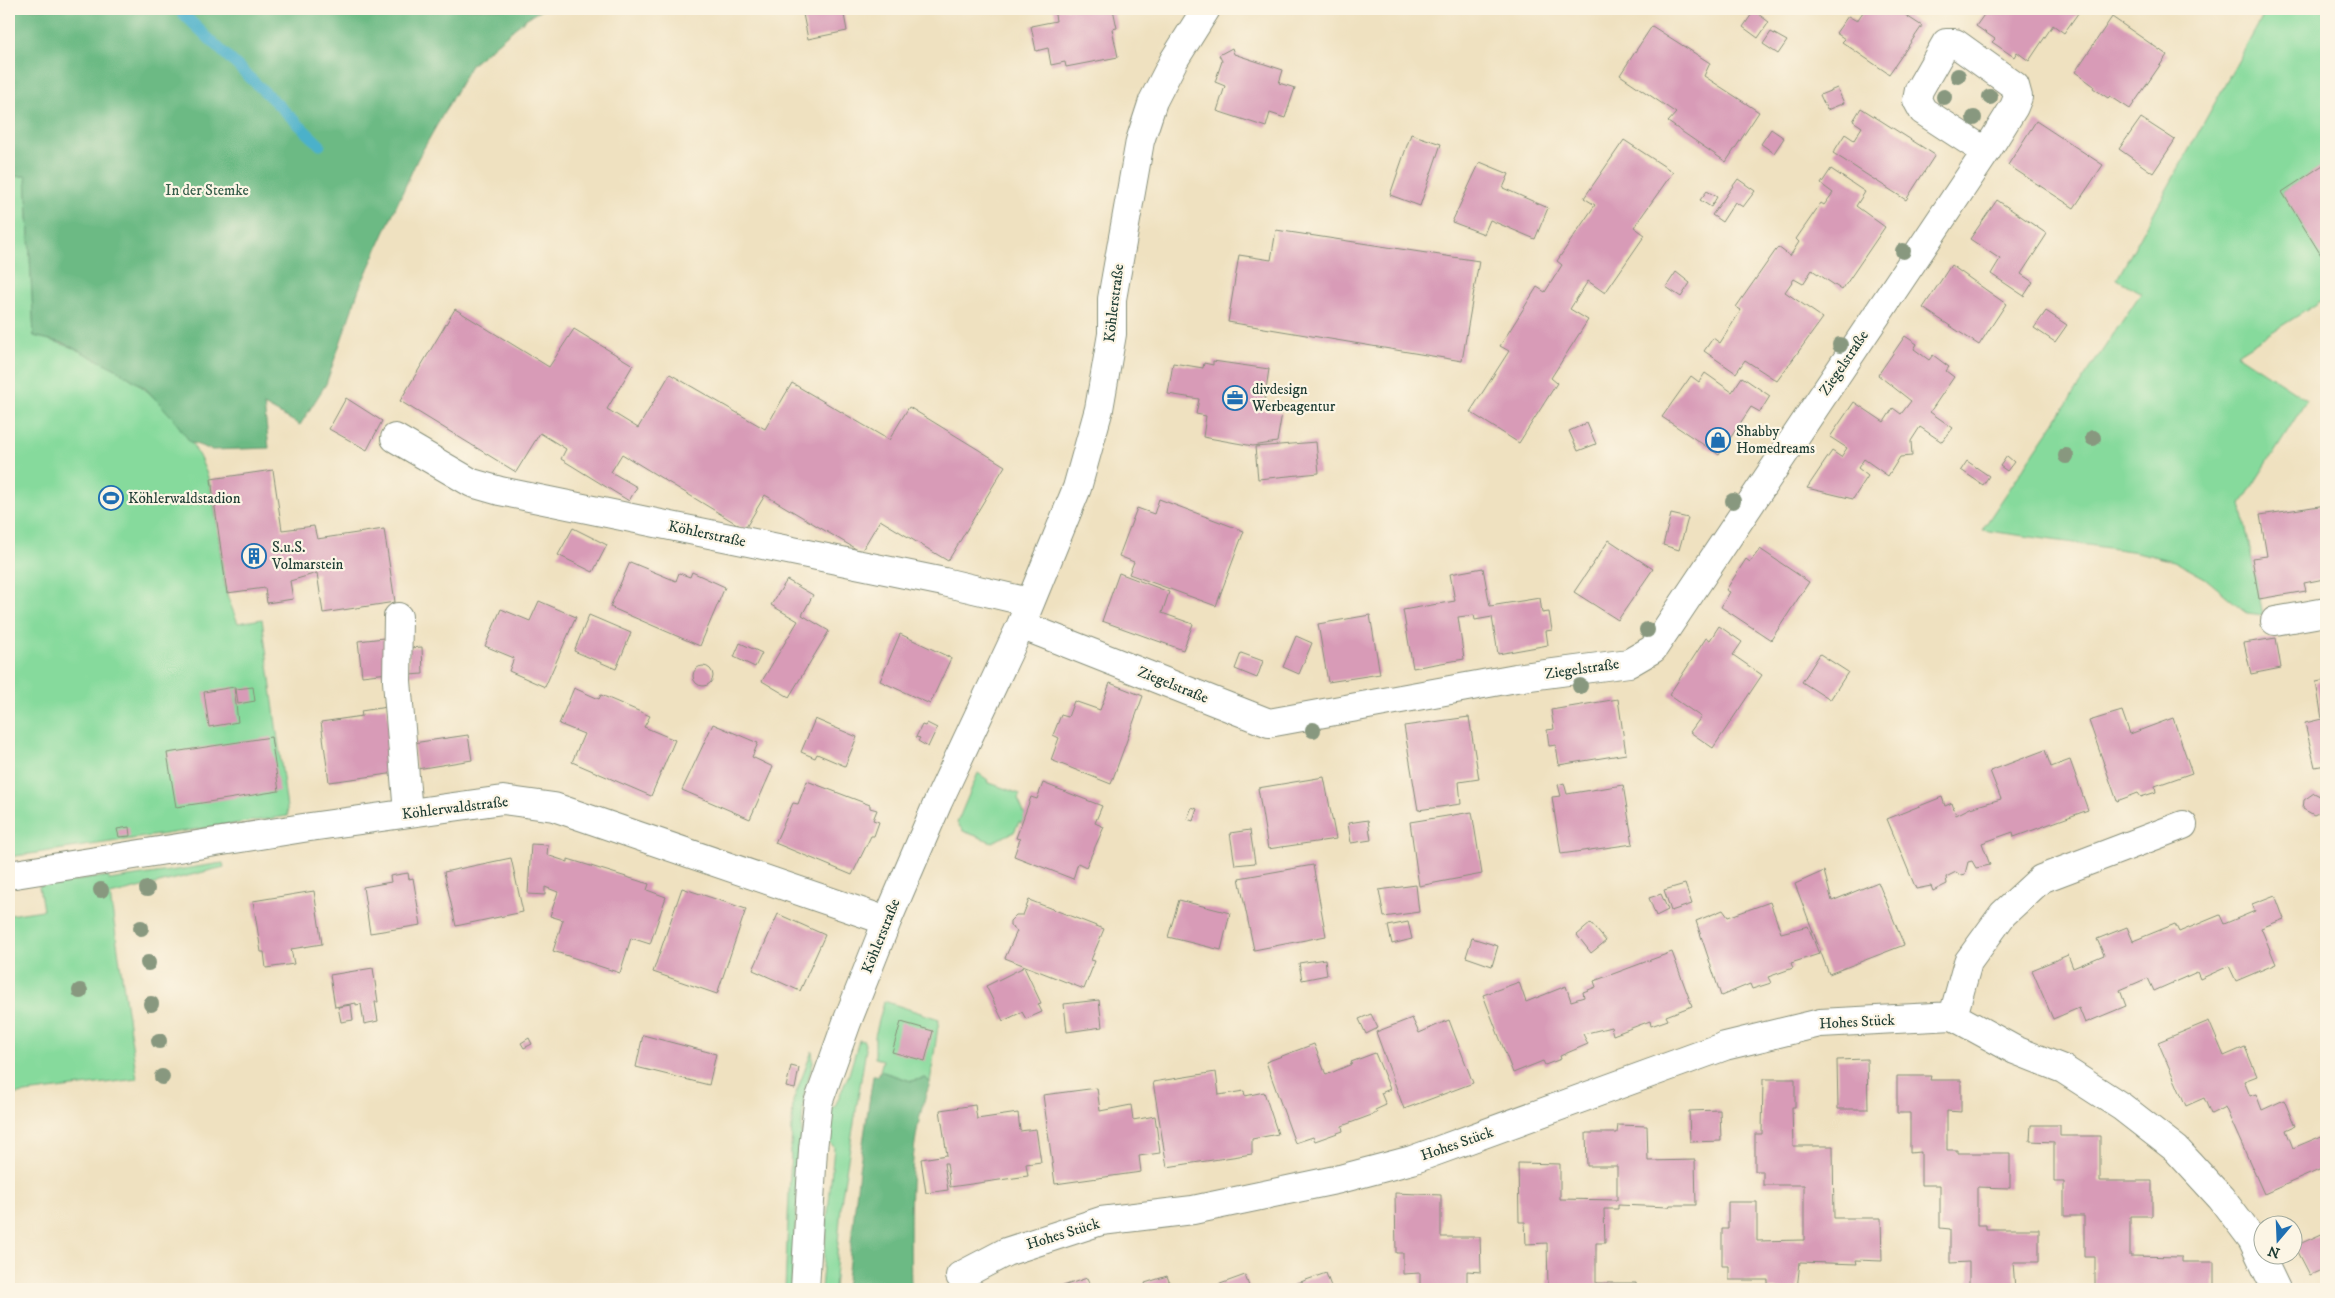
<svg xmlns="http://www.w3.org/2000/svg" width="2335" height="1298" font-family="'IM FELL DW Pica',serif">
	<rect width="100%" height="100%" fill="#fcf5e5"/>
	<filter id="ink" filterUnits="userSpaceOnUse"><feTurbulence type="fractalNoise" baseFrequency=".02" numOctaves="2"/><feDisplacementMap in="SourceGraphic" scale="10" xChannelSelector="R" yChannelSelector="G"/><feConvolveMatrix kernelMatrix="1 2 1 2 8 2 1 2 1" color-interpolation-filters="sRGB"/></filter>
	<filter id="wash" filterUnits="userSpaceOnUse"><feTurbulence type="fractalNoise" baseFrequency=".0096" numOctaves="4" result="noise"/><feDisplacementMap in="SourceGraphic" scale="20" xChannelSelector="R" yChannelSelector="G"/><feGaussianBlur stdDeviation="1.12" result="paint"/><feColorMatrix in="noise" values="0 0 0 0 0 0 0 0 0 0 0 0 0 0 0 0 0 1.4 0 .05"/><feComposite in="paint" operator="in"/></filter>
	<g filter="url(#wash)">
		<rect width="100%" height="100%" fill="#efe1c0"/>
		<path fill="#86da9c" stroke="#528c68" d="M2267 9H2326V164L2282 192 2326 261V298L2237 354 2307 400 2241 504 2263 615 2247 613 2205 578 2174 561 2137 552 1982 530 2141 293 2117 279Z
			M26 176 34 336C107 353 178 399 206 472 209 478 210 487 212 494 219 526 220 559 226 591 229 602 234 613 238 623L262 619 288 816 9 857V177Z
			M978 773 988 780 987 782 1020 794 1018 799 1025 815 1022 823 1019 822 1014 832 992 842 963 831 957 823Z
			M223 863 224 867 110 895 137 1079 9 1095V915L43 910 39 886 108 876 109 880Z
			M884 1001 939 1019 930 1083 926 1078 911 1081 880 1071 883 1060 875 1058V1036Z
			M859 1040 864 1041 866 1049 842 1196 834 1289H821L834 1147 822 1134 826 1111 835 1106 849 1074Z
			M812 1051 813 1062 804 1095 791 1289H785L793 1101Z"/>
		<path fill="#6cba84" stroke="#467c5c" d="M9 9H543L527 18 471 65 417 160 359 289 326 384 300 425 264 405 269 448 212 450 190 442 172 417 145 388 116 369 63 343 34 336 26 176 9 177Z
			M880 1071 911 1081 926 1078 930 1083C906 1145 910 1223 911 1289H846L859 1170 873 1076H878Z"/>
		<g fill="none" stroke-linecap="round" stroke-linejoin="round">
			<path stroke="#4bb1ca" stroke-width="11" d="M178 9 320 145"/>
		</g>
		<g id="blocks">
			<path fill="#d89bb7" d="M802 9H843L847 31 808 39Z
				M1054 9H1113L1117 28 1112 29 1118 57 1066 67 1065 62 1051 65 1048 48 1036 51 1031 26 1056 21Z
				M1865 9H1896L1922 26 1889 74 1842 42 1845 39 1836 33 1848 16 1857 21Z
				M1988 9H2081L2064 33 2053 25 2029 61 2017 52 2014 57 1992 42 1995 39 1976 26Z
				M2235 9H2259V12L2235 11Z
				M1754 11 1769 22 1758 38 1743 27Z
				M2112 17 2167 55 2130 109 2110 96 2108 98 2093 88 2094 86 2075 72Z
				M1652 26 1710 63 1704 76 1759 112 1726 162 1668 122 1676 113 1620 75Z
				M1771 32 1787 41 1778 54 1763 44Z
				M1232 48 1234 54 1283 70 1279 83 1295 88 1285 118 1270 113 1266 127 1217 111 1225 86 1215 82 1222 61 1219 55Z
				M1837 88 1844 103 1827 110 1820 95Z
				M1861 108 1935 155 1906 200 1833 153 1845 134 1854 140 1862 127 1853 121Z
				M2141 118 2175 140 2153 173 2119 149Z
				M2036 121 2103 165 2074 208 2008 165Z
				M1771 129 1784 138 1774 153 1761 144Z
				M1411 134 1441 144 1420 206 1390 195Z
				M1624 140 1673 172 1634 227 1645 235 1605 293 1588 281 1570 309 1588 320 1551 378 1557 383 1519 443 1470 412 1509 351 1500 346 1537 287 1545 292 1562 265 1557 261 1595 205 1584 198Z
				M1480 162 1509 174 1503 188 1548 208 1535 239 1490 220 1484 234 1452 222Z
				M2323 165 2326 169V251L2321 255 2282 192Z
				M1831 169 1865 192 1856 206 1885 227 1842 290 1812 270 1803 284 1794 279 1785 292 1823 318 1777 381 1745 360 1736 373 1704 351 1713 338 1720 343 1741 310 1736 307 1778 247 1790 256 1799 242 1796 239 1821 203 1824 205 1833 193 1821 184Z
				M1738 179 1755 191 1743 207 1735 202 1722 222 1712 215Z
				M1707 191 1717 197 1711 207 1700 200Z
				M1997 200 2047 234 2021 274 2033 282 2024 296 1991 274 2000 259 1970 239Z
				M1276 230 1479 261 1462 361 1228 322 1239 255 1271 260Z
				M1951 265 2006 304 1979 345 1923 308Z
				M1676 272 1690 283 1681 297 1666 287Z
				M455 309 549 367 574 329 633 365 607 409 638 428 670 374 765 429 792 383 889 440 909 407 1005 466 948 561 880 520 861 552 765 495 745 529 622 454 611 472 637 487 629 501 561 459 566 449 540 433 516 472 400 401Z
				M2046 311 2067 325 2055 342 2034 328Z
				M1905 336 1917 344 1914 349 1929 360 1933 355 1949 367 1946 371 1954 377 1930 412 1953 428 1942 442 1920 427 1911 441 1912 456 1900 457 1888 476 1864 459 1858 468 1868 476 1853 499 1807 488 1832 451 1841 457 1847 448 1830 437 1854 402 1884 422 1893 408 1901 414 1911 401 1878 375Z
				M1213 361 1269 369 1263 410 1282 413 1277 442 1253 446 1203 437 1206 416 1196 414 1199 399 1168 394 1173 363 1203 368 1204 363 1213 365Z
				M1705 373 1732 392 1742 377 1770 396 1760 412 1751 407 1719 455 1662 417 1691 376 1699 382Z
				M346 398 382 421 367 450 329 429Z
				M1587 423 1596 444 1578 451 1569 431Z
				M1316 442 1319 473 1258 479 1255 447Z
				M2007 456 2014 462 2007 471 2000 466Z
				M1967 461 1989 476 1983 485 1961 470Z
				M273 470 282 530 314 526 317 539 384 529 395 602 323 613 317 573 290 581 293 599 267 603 265 588 227 593 211 479Z
				M1159 499 1244 531 1216 606 1129 574 1134 562 1119 556 1137 508 1154 514Z
				M2326 505V582L2324 579 2304 583 2306 591 2259 599 2252 558 2267 556 2260 515Z
				M1671 514 1688 518 1679 550 1663 545Z
				M573 528 607 545 593 572 558 555Z
				M1609 540 1653 569 1618 620 1574 592Z
				M1760 549 1809 582 1771 640 1721 607 1730 592 1726 590 1746 559 1750 562Z
				M630 562 676 581 679 573 690 577 692 572 725 587 700 646 610 607Z
				M1483 568 1490 606 1540 598 1542 613 1549 612 1552 630 1546 631 1548 645 1498 654 1492 617 1475 620 1474 615 1458 617 1464 659 1413 668 1403 610 1455 601 1450 574Z
				M1119 573 1169 592 1162 613 1193 624 1183 650 1102 621Z
				M787 580 813 595 802 615 829 631 789 697 762 681 798 621 771 605Z
				M539 601 576 617 545 687 509 671 514 658 485 646 501 609 530 621Z
				M589 615 631 633 616 669 574 651Z
				M1370 615 1380 674 1328 682 1318 624Z
				M1719 626 1742 642 1733 655 1762 675 1713 748 1690 732 1701 717 1669 695 1706 638 1710 640Z
				M900 634 951 658 930 704 880 681Z
				M1296 636 1312 643 1299 674 1283 667Z
				M384 638 388 673 362 676 358 641Z
				M2276 638 2281 668 2251 674 2244 643Z
				M740 643 762 653 755 667 734 657Z
				M422 647 423 674 409 675V648Z
				M1241 653 1263 661 1257 678 1235 669Z
				M1820 654 1848 672 1830 700 1802 682Z
				M693 676a10 10 0 1 1 20 0a10 10 0 1 1-20 0Z
				M2326 680V765L2315 767 2305 723 2322 719 2316 682Z
				M1110 683 1143 696 1111 784 1051 760 1059 738 1053 735 1061 715 1068 717 1074 701 1100 710Z
				M234 687 238 722 209 727 204 692Z
				M253 687 255 701 238 704 236 689Z
				M574 688 599 699 601 695 650 716 644 727 675 740 651 796 572 762 584 734 559 724Z
				M1618 699 1626 754 1559 765 1556 745 1549 746 1547 730 1554 729 1551 710Z
				M387 707 396 773 329 782 321 722 362 716 361 711Z
				M2122 711 2130 734 2173 718 2192 773 2155 786 2156 792 2141 797 2138 793 2117 801 2089 721Z
				M1469 717 1479 779 1459 782 1461 804 1418 810 1404 726Z
				M815 719 857 737 845 766 817 754 815 758 801 752Z
				M927 723 937 728 928 747 918 741 920 738 916 737 922 725 925 726Z
				M713 724 758 743 752 757 773 767 750 819 682 790Z
				M468 735 472 760 417 769 413 743Z
				M271 737 279 791 176 807 167 753Z
				M2045 750 2051 767 2070 760 2088 810 2014 837 2013 832 1982 843 1990 865 1976 868 1972 861 1968 862 1965 874 1960 875 1956 872 1946 877 1947 884 1933 891 1931 886 1916 889 1887 819 1942 797 1945 806 1952 803 1956 815 1970 808 2001 799 1990 771Z
				M1324 777 1336 839 1268 849 1258 788Z
				M807 781 870 805V808L877 810 873 820 879 822 874 836H871L852 875 775 843 793 803 798 804Z
				M1043 783 1102 806 1095 823 1104 827 1086 867 1078 863 1073 879 1014 856 1020 839 1016 838 1031 797 1037 799Z
				M1564 783 1567 794 1623 785 1633 844 1561 854 1552 797 1561 796 1558 785Z
				M2314 793 2326 799V809L2314 815 2303 809 2304 800Z
				M1192 807 1197 809 1193 821 1187 819Z
				M1472 812 1482 874 1419 886 1410 822Z
				M1368 820 1371 840 1351 843 1348 823Z
				M129 827 130 836 119 837 117 829Z
				M1250 830 1255 863 1235 865 1230 833Z
				M531 844 548 845 547 855 568 862V859L649 884 647 890 666 897 650 944 631 938 620 973 553 951 563 920 550 916 558 892 545 887V895L528 894Z
				M511 858 523 912 456 926 444 872Z
				M1313 865 1326 936 1254 950 1239 878Z
				M1824 871 1832 901 1878 882 1904 945 1829 974 1795 884Z
				M408 873 409 879 413 878 421 925 370 933 363 887 391 882 390 876Z
				M1685 884 1692 904 1671 911 1664 890Z
				M1416 885 1419 912 1384 917 1379 890Z
				M682 888 746 909 717 994 653 972Z
				M314 891 322 944 291 949 294 964 266 968 264 952H261L253 901Z
				M1661 894 1668 910 1656 916 1649 898Z
				M2275 895 2284 919 2261 928 2276 964 2236 981 2229 966 2200 979 2197 972 2154 991 2148 978 2120 990 2126 1006 2085 1023 2079 1008 2053 1019 2032 970 2068 955 2073 968 2104 955 2097 939 2127 927 2133 941 2175 924 2179 932 2220 915 2224 924 2255 911 2252 904Z
				M1029 900 1104 929 1091 960 1095 961 1084 989 1005 958 1017 931 1010 926V921L1016 915H1023Z
				M1179 900 1230 913 1221 950 1168 937Z
				M1770 902 1781 933 1808 926 1819 954 1791 963 1793 968 1768 977 1771 983 1752 989 1750 984 1721 996 1696 921 1723 910 1728 917Z
				M778 914 825 935 800 991 753 970Z
				M1408 922 1412 939 1392 944 1388 926Z
				M1591 923 1606 941 1591 953 1577 935Z
				M1472 938 1498 946 1492 966 1466 957Z
				M1672 952 1692 1006 1666 1016 1668 1020 1651 1026 1650 1021 1613 1035 1611 1027 1583 1034 1588 1044 1560 1056 1561 1059 1545 1065 1543 1061 1513 1073 1483 995 1519 982 1526 1002 1566 986 1571 1001 1584 997 1583 992 1596 987 1594 981Z
				M1325 959 1327 975 1302 980 1299 963Z
				M1024 967 1041 1003 1038 1004 1042 1012 1026 1019 1022 1012 1003 1021 986 986Z
				M373 968 378 1002H375L378 1021 364 1024 361 1004 356 1005V1003L335 1007 330 975Z
				M1099 1000 1102 1027 1067 1032 1064 1004Z
				M351 1005 353 1020 341 1022 338 1007Z
				M1371 1014 1378 1028 1366 1034 1359 1019Z
				M1412 1018 1419 1033 1449 1020 1473 1083 1404 1109 1376 1032Z
				M2209 1021 2224 1056 2245 1047 2257 1076 2244 1081 2250 1096 2256 1094 2262 1110 2284 1100 2295 1126 2286 1130 2293 1148 2324 1135 2326 1141V1167L2264 1194 2225 1107 2211 1114 2204 1098 2186 1106 2158 1042Z
				M901 1022 933 1031 925 1061 892 1052Z
				M643 1035 716 1054 709 1085 636 1067Z
				M529 1038 532 1044 524 1048 521 1043Z
				M1314 1044 1326 1075 1352 1064 1351 1062 1375 1053 1390 1089 1381 1093 1386 1105 1375 1110 1377 1113 1342 1126 1343 1131 1315 1141 1313 1137 1295 1143 1266 1062Z
				M1867 1059 1868 1109H1838L1837 1060Z
				M791 1066 799 1068 795 1089 786 1087Z
				M1216 1072 1219 1095 1244 1091 1245 1096 1264 1092 1278 1134 1252 1139V1154L1167 1167 1153 1082Z
				M1897 1076H1931L1930 1080H1961V1112L1947 1111V1150H1957V1153H2010V1188L1977 1187V1225H1986V1229H2039V1262H2013L2015 1289H1969V1262L1950 1263V1229L1940 1228V1185H1921V1152L1910 1153V1113H1897Z
				M1763 1079H1795V1107H1792L1793 1146H1833L1834 1218H1881L1882 1261 1856 1260 1857 1264 1800 1262 1797 1289H1768V1280H1729V1266H1722V1229H1728V1202H1757V1241L1804 1240V1185H1763V1171H1755V1134H1762Z
				M1097 1088 1100 1111 1131 1105 1133 1120 1155 1116 1160 1153 1139 1156 1141 1172 1055 1184 1043 1095Z
				M975 1105 977 1119 1018 1113 1020 1131 1036 1129 1041 1162 1026 1164 1028 1176 950 1187 947 1163H944L948 1190 926 1193 921 1159 947 1155 940 1110Z
				M1720 1110 1721 1141 1690 1142 1689 1111Z
				M1618 1125 1647 1126 1648 1161 1695 1160 1696 1205H1670L1669 1207 1618 1205V1209H1604L1605 1243H1596V1283H1636L1637 1289H1557V1285L1548 1286 1547 1243 1526 1244 1525 1222H1519L1518 1163 1560 1164V1199L1617 1200V1166H1587L1586 1133H1617Z
				M2031 1125H2060V1136H2100V1181H2152V1216H2130V1256L2182 1257V1262H2214V1289H2095V1257H2084V1216H2064V1182H2054V1142L2030 1141Z
				M1395 1193 1441 1195V1237H1480L1481 1272 1467 1271V1289H1420V1273L1403 1274V1253H1396Z
				M2326 1232V1268L2310 1275 2295 1246Z
				M1326 1273 1332 1289H1293L1292 1285Z
				M1245 1275 1250 1289H1213L1212 1287Z
				M1167 1276 1172 1289H1147L1145 1283Z
				M1087 1278 1092 1289H1054Z"/>
		</g>
	</g>
	<g filter="url(#ink)">
		<use href="#blocks" fill-opacity="0" stroke="#878f7a" stroke-width="1"/>
		<g fill="none" stroke-linecap="round" stroke-linejoin="round">
			<defs>
				<path id="minor" d="M395 438 472 483 500 491 944 582 1029 602
					M398 617 397 681 408 813
					M2275 621 2326 612
					M1021 625 1269 723 1516 678 1629 663 1653 649 1986 152 2014 107 2018 97 2015 86 1955 43H1946L1919 90 1917 100 1923 111 1986 152
					M9 875 303 828 503 800 554 807 887 921
					M1953 1016 1968 962 2003 914 2041 879 2183 825
					M960 1276 1006 1252 1101 1221 1193 1210 1340 1179 1412 1160 1725 1046 1820 1023 1953 1016 2015 1050 2063 1069 2122 1107 2176 1149 2221 1198 2252 1239 2276 1289
					M805 1289 813 1149 818 1103 847 1022 887 921 938 802 1021 625 1077 488 1099 409 1112 334V299L1140 141 1153 101 1174 60 1206 9"/>
			</defs>
			<use href="#minor" stroke="#878f7a" stroke-width="30"/>
			<use href="#minor" stroke="#fff" stroke-width="28"/>
		</g>
		<g fill="#88987f">
			<circle cx="1958" cy="76" r="8"/>
			<circle cx="1944" cy="97" r="8"/>
			<circle cx="1990" cy="97" r="8"/>
			<circle cx="1974" cy="118" r="8"/>
			<circle cx="1903" cy="251" r="8"/>
			<circle cx="1840" cy="345" r="8"/>
			<circle cx="2093" cy="438" r="8"/>
			<circle cx="2066" cy="456" r="8"/>
			<circle cx="1733" cy="501" r="8"/>
			<circle cx="1647" cy="630" r="8"/>
			<circle cx="1580" cy="686" r="8"/>
			<circle cx="1313" cy="730" r="8"/>
			<circle cx="147" cy="889" r="8"/>
			<circle cx="101" cy="890" r="8"/>
			<circle cx="141" cy="928" r="8"/>
			<circle cx="148" cy="963" r="8"/>
			<circle cx="80" cy="991" r="8"/>
			<circle cx="151" cy="1004" r="8"/>
			<circle cx="159" cy="1041" r="8"/>
			<circle cx="162" cy="1077" r="8"/>
		</g>
	</g>
	<defs>
		<symbol id="office-ring" viewBox="-11 -11 22 22"><circle r="9.5" fill="#fcf5e5" stroke="#1f6fb2" stroke-width="1.5"/><path d="M-6-3h4V-5.5h4V-3h4V5H-6ZM-1-4.5V-3h2v-1.5ZM-6 0V1H6V0Z" fill="#1f6fb2"/></symbol>
		<symbol id="shop-ring" viewBox="-11 -11 22 22"><circle r="9.5" fill="#fcf5e5" stroke="#1f6fb2" stroke-width="1.5"/><path d="M-5-2.5h2.3a2.7 3.5 0 0 1 5.4 0H5L5.5 6h-11ZM-1.5-2.5h3a1.5 2.3 0 0 0-3 0Z" fill="#1f6fb2"/></symbol>
		<symbol id="stadium-ring" viewBox="-11 -11 22 22"><circle r="9.5" fill="#fcf5e5" stroke="#1f6fb2" stroke-width="1.5"/><path d="M0-5a6.5 5 0 1 0 0 10a6.5 5 0 1 0 0-10ZM-3.5-1.8h7v3.6h-7Z" fill="#1f6fb2"/></symbol>
		<symbol id="building-ring" viewBox="-11 -11 22 22"><circle r="9.5" fill="#fcf5e5" stroke="#1f6fb2" stroke-width="1.5"/><path d="M-4-6H4V6H1V3H-1V6H-4ZM-2.5-4.3h1.7v1.8h-1.7ZM.8-4.3h1.7v1.8H.8ZM-2.5-1h1.7V.8h-1.7ZM.8-1h1.7V.8H.8Z" fill="#1f6fb2"/></symbol>
	</defs>
	<g fill-rule="evenodd">
		<use href="#office-ring" x="1221" y="384" width="28" height="28"/>
		<use href="#shop-ring" x="1704" y="426" width="28" height="28"/>
		<use href="#stadium-ring" x="97" y="484" width="28" height="28"/>
		<use href="#building-ring" x="240" y="542" width="28" height="28"/>
	</g>
	<g text-anchor="middle" dominant-baseline="central" stroke-width="4.5" stroke-linejoin="round" paint-order="stroke">
		<g font-size="15" fill="#345c49" stroke="#fcf5e5">
			<text x="207" y="190">In der Stemke</text>
		</g>
		<g font-size="15" fill="#1f3d34" stroke="#fcf5e5">
			<text transform="translate(1114 303) rotate(-83)">Köhlerstraße</text>
			<text transform="translate(1844 363) rotate(-56)">Ziegelstraße</text>
			<text transform="translate(707 534) rotate(12)">Köhlerstraße</text>
			<text transform="translate(1582 669) rotate(-8)">Ziegelstraße</text>
			<text transform="translate(1173 685) rotate(22)">Ziegelstraße</text>
			<text transform="translate(455 808) rotate(-7)">Köhlerwaldstraße</text>
			<text transform="translate(881 936) rotate(-68)">Köhlerstraße</text>
			<text transform="translate(1857 1022) rotate(-3)">Hohes Stück</text>
			<text transform="translate(1457 1144) rotate(-19)">Hohes Stück</text>
			<text transform="translate(1063 1234) rotate(-17)">Hohes Stück</text>
		</g>
		<g font-size="15" fill="#1f3d34" stroke="#fcf5e5" text-anchor="start">
			<text x="1252" y="389">divdesign<tspan x="1252" dy="17">Werbeagentur</tspan></text>
			<text x="1736" y="431">Shabby<tspan x="1736" dy="17">Homedreams</tspan></text>
			<text x="128" y="498">Köhlerwaldstadion</text>
			<text x="272" y="547">S.u.S.<tspan x="272" dy="17">Volmarstein</tspan></text>
		</g>
	</g>
	<rect width="2335" height="1298" fill="none" stroke="#fcf5e5" stroke-width="30"/>
	<g transform="translate(2278 1240) rotate(199)"><circle r="24" fill="#fcf5e5" stroke="#a4ab9e"/>
	<path d="M0-4L9 19L0 12L-9 19Z" fill="#1f6fb2"/>
	<text y="-8" font-size="14" font-weight="bold" text-anchor="middle" fill="#1f3d34">N</text>
	</g>
</svg>
